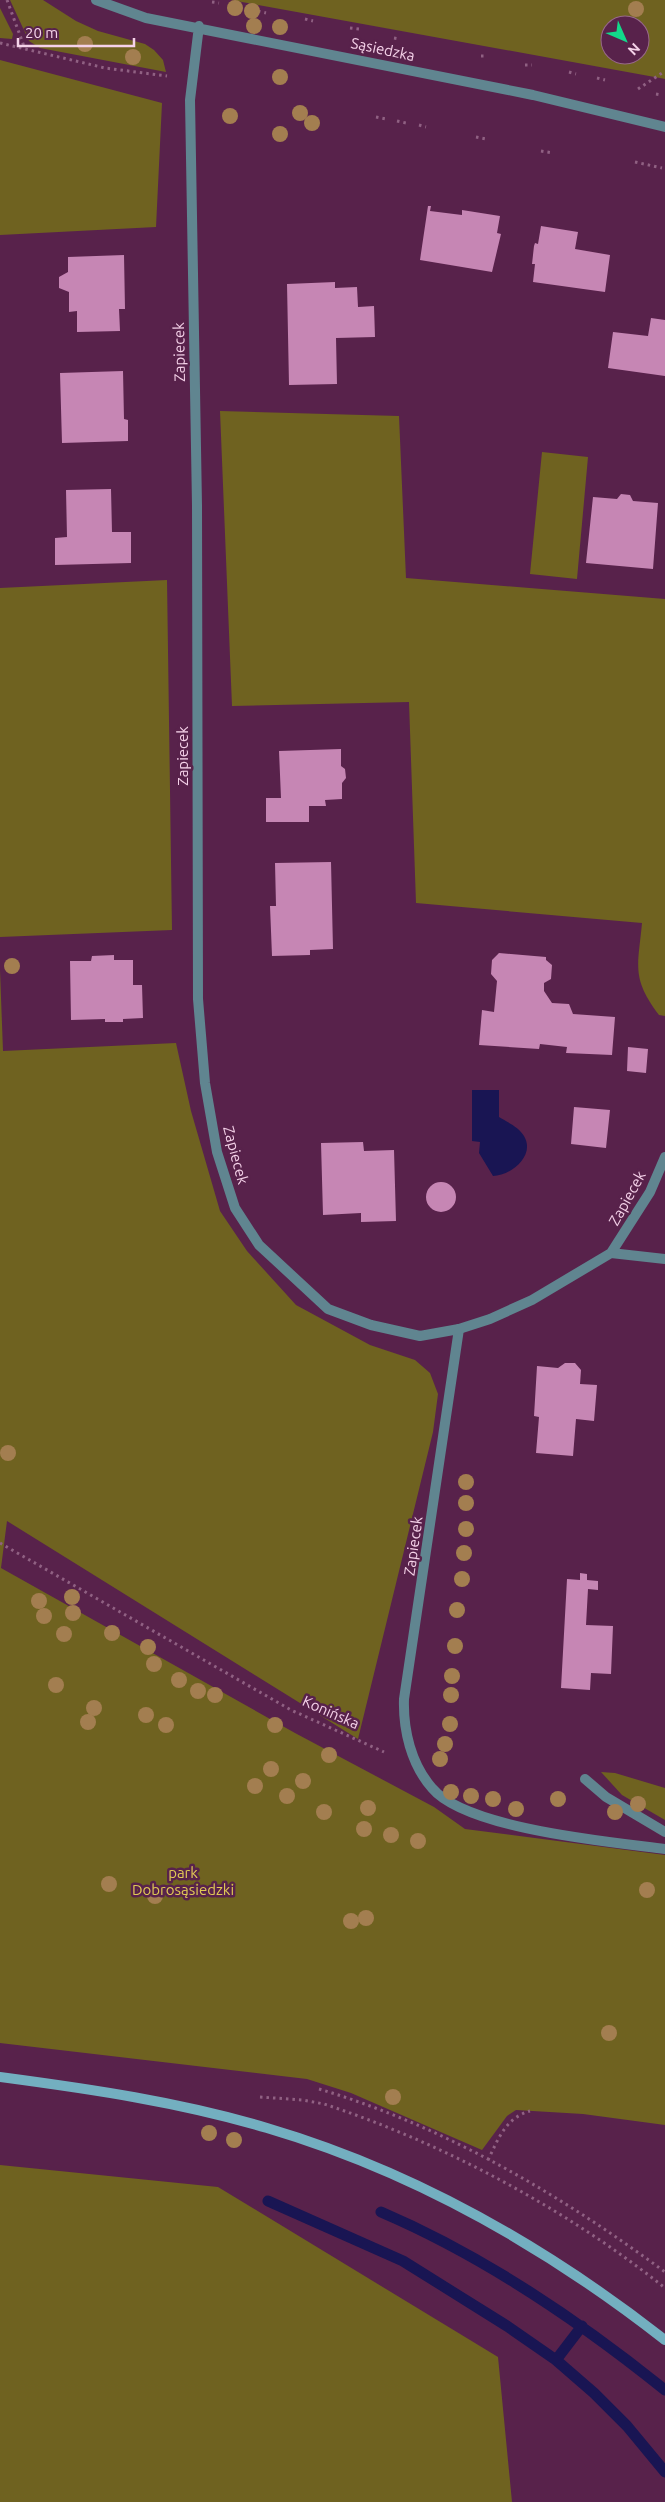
<svg xmlns="http://www.w3.org/2000/svg" width="665" height="2502" font-family="Ubuntu,sans-serif">
	<rect width="100%" height="100%" fill="#58224b"/>
	<path fill="#6f6220" fill-rule="evenodd" d="M10 0H43L76 21 98 31 145 44 154 50 163 60 166 72 40 48 29 41Z
		M231 0H665V79L660 78ZM610 25H640V55H610Z
		M0 8 13 34 12 39 0 38Z
		M0 60 162 103 156 227 0 235Z
		M220 411 399 416 406 578 665 599V1016L659 1015C631 978 638 966 642 923L416 903 409 702 232 706Z
		M542 452 588 457 577 579 530 574Z
		M167 580 172 930 0 937V588Z
		M0 970 3 1051 176 1043 191 1111 220 1211 247 1251 296 1305 370 1345 415 1360 430 1373 438 1394 433 1432 358 1739 7 1521 1 1568 295 1733 434 1807 465 1829 665 1855V2125L583 2114 516 2110 507 2116 482 2150 351 2093 307 2079 0 2043Z
		M601 1772 615 1773 665 1788V1820L622 1795Z
		M0 2165 218 2187 498 2357 512 2502H0Z"/>
	<path fill="#191553" d="M472 1090H499V1117C507 1122 519 1127 524 1136 536 1156 510 1176 493 1176L479 1153 480 1142 472 1141Z"/>
	<g fill="none" stroke-linecap="round" stroke-linejoin="round">
		<path stroke="#191553" stroke-width="11" d="M268 2201 403 2261 507 2326 556 2360 594 2393 627 2426 665 2472
			M381 2212C484 2256 578 2320 665 2390
			M556 2360 582 2326"/>
	</g>
	<path fill="#c686b4" d="M428 206H431L430 211 462 215V210L500 216 497 233 501 234 492 272 420 260Z
		M541 226 578 232 575 249 610 255 605 292 533 282 535 264H532L534 246 535 243 538 244Z
		M124 255 125 309H119L120 331 77 332V311L69 312V292L59 288V277L68 272V257Z
		M335 282V288L357 287 358 307 374 306 375 337 336 338 337 384 289 385 287 284Z
		M651 318 665 320V376L608 368 613 332 648 336Z
		M123 371 124 419 128 420V441L62 443 60 373Z
		M111 489 112 532H131V563L55 565V538L67 537 66 490Z
		M621 494 630 495 633 501 658 503 653 569 586 563 593 497 617 499Z
		M341 749V766L345 769 346 778 342 783V799L325 800 326 806H309V822H266V798H281L279 751Z
		M331 862 333 949 310 950V955L272 956 270 906H276L275 863Z
		M499 953 546 957V960L552 965 551 979 544 983V991L552 1003 569 1004 573 1014 615 1017 612 1055 566 1053 567 1047 540 1044 539 1049 479 1045 482 1010 494 1012 497 981 491 974 492 960Z
		M114 955V960H133V985H142L143 1018 123 1019V1022H105V1019L71 1020 70 961H91L92 956Z
		M628 1047 648 1049 646 1073 627 1071Z
		M574 1107 610 1110 606 1148 571 1144Z
		M363 1142 364 1151 394 1150 396 1221 361 1222V1213L323 1215 321 1143Z
		M426 1197a15 15 0 1 1 30 0a15 15 0 1 1-30 0Z
		M565 1363H575L581 1370 580 1384 597 1385 594 1421 576 1419 573 1456 536 1453 539 1417 534 1416 537 1366 558 1368Z
		M580 1573 587 1574V1580L598 1581V1590L588 1589 586 1625 613 1626 611 1674 591 1673 590 1690 561 1688 567 1579 580 1580Z"/>
	<g fill="none" stroke-linecap="round" stroke-linejoin="round">
		<path stroke="#906183" stroke-width="3" stroke-dasharray="2.5 4" stroke-linecap="butt" d="M7 0 25 49
			M212 2 219 3
			M258 11 266 13
			M305 19 313 21
			M350 28 359 29
			M394 38 400 39
			M0 43 105 68 167 76
			M481 56H487
			M525 65H532
			M569 72 576 74
			M597 78 605 80
			M638 89 665 71
			M656 94 662 95
			M376 117 386 119
			M397 121 406 123
			M419 125 426 127
			M476 137 486 139
			M541 151 553 153
			M635 162 662 168
			M0 1543 291 1710 384 1752
			M319 2089C444 2126 561 2195 665 2272
			M260 2097 303 2100 324 2104C443 2143 568 2210 665 2288
			M488 2160C498 2140 505 2118 530 2111"/>
		<path stroke="#608590" stroke-width="10" d="M459 1329 404 1699C403 1730 411 1764 432 1788 466 1829 611 1842 665 1849
			M585 1779 606 1797 665 1832"/>
		<path stroke="#608590" stroke-width="10" d="M96 0 146 18 533 95 665 127
			M199 26 190 100 197 505 198 999 205 1083 217 1152 235 1208 259 1245 328 1309 371 1325 420 1336 459 1329 490 1319 532 1300 611 1253 650 1192 665 1157
			M611 1253 665 1259"/>
		<path stroke="#73afc0" stroke-width="10" d="M0 2077C90 2089 180 2102 267 2128 413 2171 546 2247 665 2340"/>
	</g>
	<g fill="#a37e50">
		<circle cx="235" cy="8" r="8"/>
		<circle cx="636" cy="9" r="8"/>
		<circle cx="252" cy="11" r="8"/>
		<circle cx="254" cy="26" r="8"/>
		<circle cx="280" cy="27" r="8"/>
		<circle cx="85" cy="44" r="8"/>
		<circle cx="133" cy="57" r="8"/>
		<circle cx="280" cy="77" r="8"/>
		<circle cx="300" cy="113" r="8"/>
		<circle cx="230" cy="116" r="8"/>
		<circle cx="312" cy="123" r="8"/>
		<circle cx="280" cy="134" r="8"/>
		<circle cx="12" cy="966" r="8"/>
		<circle cx="8" cy="1453" r="8"/>
		<circle cx="466" cy="1482" r="8"/>
		<circle cx="466" cy="1503" r="8"/>
		<circle cx="466" cy="1529" r="8"/>
		<circle cx="464" cy="1553" r="8"/>
		<circle cx="462" cy="1579" r="8"/>
		<circle cx="72" cy="1597" r="8"/>
		<circle cx="39" cy="1601" r="8"/>
		<circle cx="457" cy="1610" r="8"/>
		<circle cx="73" cy="1613" r="8"/>
		<circle cx="44" cy="1616" r="8"/>
		<circle cx="112" cy="1633" r="8"/>
		<circle cx="64" cy="1634" r="8"/>
		<circle cx="455" cy="1646" r="8"/>
		<circle cx="148" cy="1647" r="8"/>
		<circle cx="154" cy="1664" r="8"/>
		<circle cx="452" cy="1676" r="8"/>
		<circle cx="179" cy="1680" r="8"/>
		<circle cx="56" cy="1685" r="8"/>
		<circle cx="198" cy="1691" r="8"/>
		<circle cx="215" cy="1695" r="8"/>
		<circle cx="451" cy="1695" r="8"/>
		<circle cx="94" cy="1708" r="8"/>
		<circle cx="146" cy="1715" r="8"/>
		<circle cx="88" cy="1722" r="8"/>
		<circle cx="450" cy="1724" r="8"/>
		<circle cx="166" cy="1725" r="8"/>
		<circle cx="275" cy="1725" r="8"/>
		<circle cx="445" cy="1744" r="8"/>
		<circle cx="329" cy="1755" r="8"/>
		<circle cx="440" cy="1759" r="8"/>
		<circle cx="271" cy="1769" r="8"/>
		<circle cx="303" cy="1781" r="8"/>
		<circle cx="255" cy="1786" r="8"/>
		<circle cx="451" cy="1792" r="8"/>
		<circle cx="287" cy="1796" r="8"/>
		<circle cx="471" cy="1796" r="8"/>
		<circle cx="493" cy="1799" r="8"/>
		<circle cx="558" cy="1799" r="8"/>
		<circle cx="638" cy="1804" r="8"/>
		<circle cx="368" cy="1808" r="8"/>
		<circle cx="516" cy="1809" r="8"/>
		<circle cx="324" cy="1812" r="8"/>
		<circle cx="615" cy="1812" r="8"/>
		<circle cx="364" cy="1829" r="8"/>
		<circle cx="391" cy="1835" r="8"/>
		<circle cx="418" cy="1841" r="8"/>
		<circle cx="109" cy="1884" r="8"/>
		<circle cx="647" cy="1890" r="8"/>
		<circle cx="155" cy="1896" r="8"/>
		<circle cx="366" cy="1918" r="8"/>
		<circle cx="351" cy="1921" r="8"/>
		<circle cx="609" cy="2033" r="8"/>
		<circle cx="393" cy="2097" r="8"/>
		<circle cx="209" cy="2133" r="8"/>
		<circle cx="234" cy="2140" r="8"/>
	</g>
	<g text-anchor="middle" dominant-baseline="central" stroke-width="5" stroke-linejoin="round" paint-order="stroke">
		<g font-size="15" fill="#f5d2e9" stroke="#58224b">
			<text transform="translate(383 49) rotate(12)">Sąsiedzka</text>
			<text transform="translate(179 352) rotate(-91)">Zapiecek</text>
			<text transform="translate(182 756) rotate(-90)">Zapiecek</text>
			<text transform="translate(236 1155) rotate(75)">Zapiecek</text>
			<text transform="translate(627 1198) rotate(-61)">Zapiecek</text>
			<text transform="translate(413 1546) rotate(-82)">Zapiecek</text>
			<text transform="translate(331 1712) rotate(24)">Konińska</text>
		</g>
		<g font-size="15" fill="#e1ca55" stroke="#58224b">
			<text x="183" y="1872">park<tspan x="183" dy="17">Dobrosąsiedzki</tspan></text>
		</g>
	</g>
	<g transform="translate(625 40) rotate(135)"><circle r="24" fill="#58224b" stroke="#97688a"/>
	<path d="M0-4L9 19L0 12L-9 19Z" fill="#13d98a"/>
	<text y="-8" font-size="14" font-weight="bold" text-anchor="middle" fill="#f5d2e9">N</text>
	</g>
	<path d="M18 38v8h116v-8" fill="none" stroke="#f5d2e9" stroke-width="2.5"/>
	<text x="25" y="38" font-size="15" fill="#f5d2e9" stroke="#58224b" stroke-width="4" paint-order="stroke">20 m</text>
</svg>
